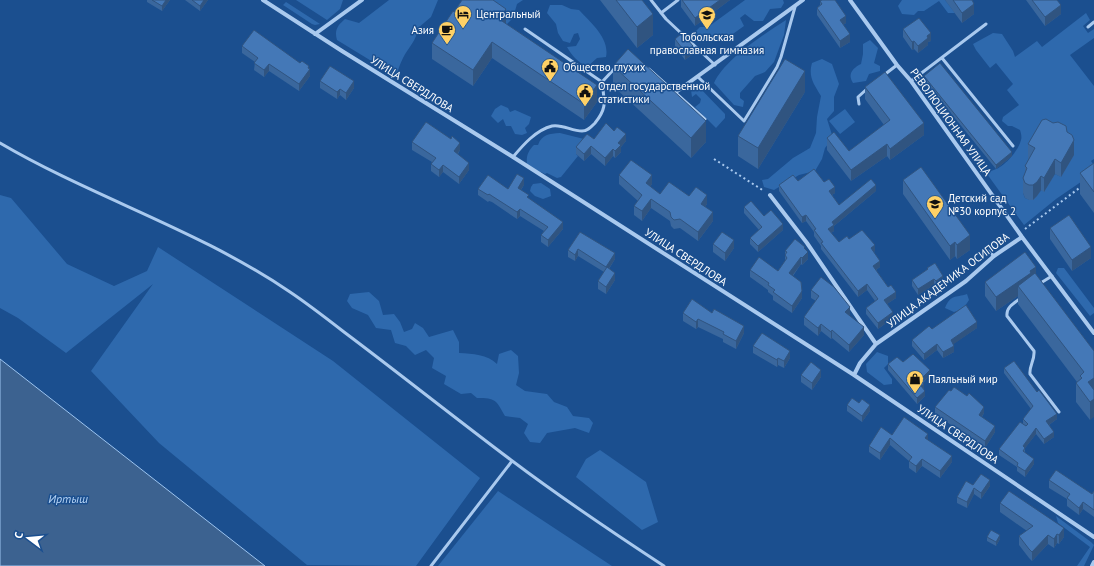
<svg xmlns="http://www.w3.org/2000/svg" width="1094" height="566" font-family="'PT Sans',sans-serif">
	<rect width="100%" height="100%" fill="#1b4f8f"/>
	<path fill="#2e69ad" fill-rule="evenodd" d="M296 0H343L340 9 327 20Z
		M389 0H438L431 17 418 28C417 40 408 48 403 58 400 64 398 70 396 76L337 40C334 30 338 25 345 19L359 23Z
		M467 0H523L517 4 513 18 506 25Z
		M745 0H783L784 3 781 8 770 9 763 21H754L745 14 740 18 744 26 730 36 703 42 697 38 694 33 700 27H708Z
		M902 0H945L955 13H948L939 1 924 11H918L914 15 902 14 898 6Z
		M286 2 320 24 315 25 312 24 283 5Z
		M550 5H562L571 9 579 10C590 22 610 38 606 57L597 58 587 67C578 62 572 56 567 47L576 46 580 39 578 33 574 34 570 43 563 41 558 33 556 24 547 13Z
		M1086 13 1090 20 1083 26 1088 33 1094 29V38L1070 55 1094 86V159L1091 161 1094 165V173L1056 199 1024 225 987 174 990 171C1002 170 1018 152 1021 140 1022 137 1021 133 1020 130L1012 126H1008L1002 121 1003 117 1019 105 1007 90 1013 84 996 63 990 68 976 50 973 44 993 33 1002 34 1013 51 1015 57 1037 41 1042 47ZM1035 162 1061 177 1055 174C1049 180 1036 199 1030 200L1025 198 1023 193Z
		M786 20 784 35 774 62 765 72 755 76 740 93V98L744 101 743 107 734 105 714 83C724 60 764 34 786 20Z
		M870 40 878 48 874 63 880 66V71L869 74 866 81 853 83C847 74 853 68 861 64L863 54V44Z
		M822 59 832 64 839 84 834 97V111L827 119 833 138 825 148 822 159 815 171 799 175 774 190 764 187 762 180 768 179 793 158 810 148 816 133 817 117 821 96C814 84 808 77 812 63Z
		M695 86H698L725 114V118L716 128 695 107 700 103 701 99 696 94 692 97 691 90Z
		M501 105 508 108 510 112 515 110 531 117 529 124 525 128 527 133 522 135 515 134 511 126H506L503 119 498 123 491 116 495 109Z
		M845 109 855 122 840 134 829 121Z
		M560 133 588 140 576 154 578 156 561 177 557 178 547 173 545 174 541 172H539L527 165C526 156 528 151 534 145H538C542 134 549 134 560 133Z
		M541 183 550 189 551 196 543 199 535 196 530 191 531 187 533 184Z
		M0 195 11 198 67 264 114 286 147 271 158 247 333 361 480 478 416 566 307 565 159 443 91 371 153 284 66 353 18 318 0 308Z
		M1058 268H1064L1094 308V313L1090 316 1056 273Z
		M369 292 379 301 383 315 394 314 400 322 404 332 412 329 415 323 423 328 429 337 453 330 459 342V353C473 354 487 354 497 364L499 354 511 350 518 356 519 373 516 385 525 391 547 394 554 402 567 407 573 416 589 418 593 423 589 433 575 428 547 433 540 443 530 442 524 433 528 424 520 418 505 416C496 400 496 398 477 398L471 393 461 394 444 384 446 376 432 368 434 358 426 350 415 355 406 346 395 343 391 330 376 328 368 315 352 308 347 301 350 294Z
		M967 294 969 300 963 309 954 312 945 308C951 294 955 298 967 294Z
		M877 352 888 356V364L884 368 892 379V384L884 385 867 372 866 364Z
		M600 450 646 482 658 522 642 530 576 477 586 459Z
		M498 491 612 566H438Z
		M1056 516 1091 542 1094 545 1084 566H1077L1090 547 1058 523Z"/>
	<path fill="#3c6290" stroke="#9cc4f0" d="M0 359 265 566H0Z"/>
	<g fill="none" stroke-linecap="round" stroke-linejoin="round">
		<path stroke="#a9c9ee" stroke-width="2" stroke-dasharray="2 3" stroke-linecap="butt" d="M714 159 764 191
			M1025 229 1082 186"/>
		<path stroke="#a9c9ee" stroke-width="3" d="M651 0 666 19 715 65
			M661 13 678 0
			M1088 27 1094 22
			M525 29 602 82
			M942 58 1013 146
			M649 69 705 119
			M884 75 897 65
			M698 77 744 121 777 67 781 57 795 7
			M911 81 986 24
			M859 104 858 97 868 88
			M0 143C94 198 199 230 290 292 308 304 326 318 344 332 400 374 455 418 511 460 560 497 612 532 664 566
			M513 157C523 145 536 130 552 126 562 124 572 131 582 131 588 131 591 127 595 123 608 107 604 101 602 82L615 68
			M988 251 994 256
			M1039 284 1052 276
			M1021 298C1014 303 1006 307 1007 316L1034 351C1035 360 1029 366 1030 374L1059 412
			M431 566 512 461"/>
		<path stroke="#a9c9ee" stroke-width="4" d="M263 0 342 51 513 157 854 375 1094 537
			M850 0 897 65 911 81 1022 237 1094 333
			M315 34 362 0
			M676 92 803 0
			M770 195 807 243 876 344
			M854 375 860 363 876 344 966 281 994 256 1022 237
			M1092 566 1094 562"/>
	</g>
	<path fill="#3a679d" d="M147 0H170L162 11 147 2Z
		M185 0H208L200 11Z
		M600 0H642L653 35 637 48Z
		M681 0H730L695 26 681 7Z
		M945 0H972L974 14 962 23Z
		M1026 0H1057L1061 14 1045 26Z
		M820 1 846 23 843 25 850 42 840 48 817 15V8L820 5Z
		M454 12 506 24 597 102 584 120 492 58 473 86 432 59V43Z
		M903 29 931 41 928 42V45L918 53 914 49 912 50 903 37Z
		M675 39 693 54 685 60 675 46Z
		M242 46 309 69 310 76 299 91 269 71 264 77 254 70 255 62 242 53Z
		M613 66 706 142 691 158 613 86Z
		M924 76 1012 156 996 169 924 80Z
		M320 81 354 88 346 100 340 95 337 99 320 88Z
		M865 87 924 135 890 160 887 156 851 181 827 150V138L849 151 884 125 865 99Z
		M805 92 758 169 738 156V136Z
		M594 139 626 141 621 147V152L615 158 613 156 605 166 591 154 584 161 576 154V147Z
		M412 142 460 150 458 154 469 170 459 184 443 172 439 177 431 171V164L432 162 412 150Z
		M1028 144 1074 155 1061 177 1055 174 1044 192 1041 190 1037 196 1033 200H1029L1025 198 1023 193V178L1025 174V166L1029 159 1028 158Z
		M1094 163V213L1080 194V173Z
		M619 175 652 184 650 187 660 194 689 196 707 204 705 207 713 221 698 241 680 228 674 229 671 226 670 221 651 208 642 221 634 215V206L638 201 619 184Z
		M903 180 970 250 957 259 955 256 950 260 903 194Z
		M798 181 824 182 835 193 832 195 839 205 876 191 834 226V231L831 233 839 242 849 239 875 251 873 252 880 267 876 270 896 298 887 304 893 318 878 329 866 314V308L875 301 867 290 858 297 821 249V246L814 236V232L806 221 802 223 779 191V185Z
		M524 185 521 190 529 199 563 229 548 247 541 242V235L544 231 520 216 517 219 492 202 489 201 488 202 478 195V189H508Z
		M744 207 783 230 758 252 750 244V238L759 230 744 213Z
		M1050 228 1091 258 1072 271 1050 239Z
		M580 232 615 259 609 269 615 280 606 294 598 289V281L604 272 578 256 575 261 568 257V250Z
		M713 244 734 248 725 261 713 252Z
		M805 249 808 259 802 265 801 264 793 276 802 298 792 313 773 300V296L768 292V290L750 277V270L778 271 785 261V251Z
		M927 268 943 282 936 287 934 285 918 295 912 286V280L927 270Z
		M1036 275 1094 351 1090 420 1076 402V383L1077 382 1018 304V296L996 311 985 296V282Z
		M811 290 850 314 849 315 864 335 849 352 832 338 831 339 821 331 818 336 804 325V317L816 301 811 298Z
		M683 313 744 333 736 349 723 342V339L698 327 696 329 683 321Z
		M977 328 953 344 954 352 943 358 937 350 924 360 912 346V340L932 329Z
		M753 346 790 358 784 368 778 365 777 367 753 353Z
		M903 362 930 375 923 383 925 396 917 404 888 370V364Z
		M1004 368 1057 419 1049 425 1054 437 1044 444 1036 434 1025 448V453L1034 464 1025 477 1017 471V467L999 455V449L1023 424V419L1031 409 1004 373Z
		M801 375 821 377 812 390 801 382Z
		M951 391 984 413 982 417 995 432 985 448 935 414V407Z
		M847 405 870 411 862 422 847 411Z
		M892 435 928 440 952 462 940 478 922 466 916 473 909 468V461L890 445 880 460 869 452V446Z
		M1049 480 1092 494 1094 491V517L1083 509 1079 515 1067 506V499L1049 488Z
		M973 485 990 486 981 499 974 494 967 508 957 503V497Z
		M1000 503 1064 537 1059 544 1057 543 1054 548 1048 544 1032 561 1029 558 1019 545V536L1027 531 1000 512Z
		M987 537 1000 539 996 546 987 541Z"/>
	<path fill="#305480" d="M166 0H170L162 11V6Z
		M204 0H208L200 11V6Z
		M720 0H730L695 26V18Z
		M974 4V14L962 23V13Z
		M1061 5V14L1045 26V17Z
		M506 9V25L499 19Z
		M653 14V35L637 48V27Z
		M846 16V23L840 27V20Z
		M931 33V41L928 42V45L918 53V46L927 36Z
		M850 34V42L840 48V41Z
		M914 41V49L912 50V42Z
		M492 42V58L473 86V70Z
		M693 46V54L685 60V52Z
		M269 64V71L264 77V70Z
		M309 66V71L310 69V76L299 91V84Z
		M805 71V92L758 169V148Z
		M354 81V88L346 100V93Z
		M597 85V102L584 120V104Z
		M340 89V95L337 99V92Z
		M706 121V142L691 158V138Z
		M924 123V135L890 160V149Z
		M626 134V141L621 147V152L615 158V151L618 143Z
		M1074 140V155L1061 177V163Z
		M460 143V150L454 158V151Z
		M887 144V156L851 181V170Z
		M591 146V154L584 161V154Z
		M613 149V156L605 166V158Z
		M1012 152V156L996 169V165Z
		M1055 159V174L1044 192V178Z
		M469 163V170L459 184V177Z
		M443 165V172L439 177V170Z
		M652 175V184L646 193V183Z
		M1041 176V190L1037 196 1033 200V185Z
		M524 178V185L518 194V188Z
		M876 185V191L834 226V231L828 235V229L832 222Z
		M835 187V193L829 197V191Z
		M707 195V204L701 213V204Z
		M651 199V208L642 221V211Z
		M520 209V216L517 219V212Z
		M713 212V221L698 241V232Z
		M806 215V221L802 223V217Z
		M563 222V229L548 247V240Z
		M783 224V230L758 252V246Z
		M970 235V250L957 259V245Z
		M734 240V248L725 261V253Z
		M955 242V256L950 260V246Z
		M875 245V251L871 254V248Z
		M1091 247V258L1072 271V260Z
		M578 249V256L575 261V255Z
		M808 252V259L802 265V258Z
		M615 253V259L606 273V267Z
		M801 257V264L789 280V273Z
		M880 261V267L873 272V266Z
		M1036 267V282L1018 286V296L996 311V297Z
		M615 273V280L606 294V287Z
		M943 276V282L936 287V281Z
		M934 279V285L918 295V289Z
		M867 284V290L858 297V291Z
		M802 291V298L792 313V306Z
		M896 292V298L884 306V300Z
		M850 307V314L845 320V312Z
		M893 312V318L878 329V323Z
		M698 319V327L696 329V322Z
		M977 322V328L951 346V340Z
		M821 324V331L818 336V328Z
		M744 326V333L736 349V341Z
		M864 327V335L849 352V345Z
		M832 330V338L831 339V332Z
		M937 344V350L924 360V354Z
		M954 346V352L943 358V352Z
		M790 351V358L784 368V361Z
		M778 358V365L777 367V360Z
		M821 370V377L812 390V383Z
		M930 370V375L920 385V380Z
		M1094 378V397L1088 382Z
		M924 384V389L921 386Z
		M925 391V396L917 404V398Z
		M1094 399V417L1090 420V402Z
		M870 405V411L862 422V416Z
		M984 407V413L979 421V415Z
		M1057 414V419L1046 427V421Z
		M995 426V432L985 448V441Z
		M1036 428V434L1023 451V446Z
		M1054 432V437L1044 444V439Z
		M928 434V440L925 438Z
		M890 438V445L880 460V453Z
		M952 456V462L940 478V471Z
		M922 459V466L916 473V466Z
		M1034 459V464L1025 477V471Z
		M990 480V486L981 499V493Z
		M974 488V494L967 508V502Z
		M1083 502V509L1079 515V508Z
		M1064 528V537L1059 544V535Z
		M1057 534V543L1054 548V539Z
		M1000 535V539L996 546V542Z
		M1048 535V544L1032 561V552Z"/>
	<path fill="#4478b7" stroke="#305480" d="M152 0H166L162 6Z
		M192 0H204L200 6Z
		M462 0H493L506 9 499 19 597 85 584 104 492 42 473 70 432 43 453 11 454 12Z
		M616 0H642L653 14 637 27Z
		M682 0H720L695 18Z
		M822 0H835L846 16 840 20 850 34 840 41 817 8 822 4 820 1Z
		M953 0H972L974 4 962 13Z
		M1032 0H1057L1061 5 1045 17Z
		M919 18 931 33 927 36 928 38 918 46 914 41 912 42 903 29Z
		M254 30 300 63 302 61 309 66 308 68 310 69 299 84 269 64 264 70 254 63 258 58 242 46Z
		M682 33 693 46 685 52 675 39Z
		M628 49 706 121 691 138 613 66Z
		M785 59 805 71 758 148 738 136Z
		M940 63 1012 152 996 165 924 76Z
		M330 66 354 81 346 93 340 89 337 92 320 81Z
		M885 72 924 123 890 149 887 144 851 170 827 138 834 132 849 151 890 120 865 87Z
		M1046 119 1053 123 1058 122 1066 126 1067 132 1072 135 1074 140 1061 163 1055 159 1044 178 1041 176 1037 182 1033 185H1029L1025 183 1023 178 1027 168 1025 166 1035 148 1028 144 1042 120Z
		M426 122 451 139 452 136 460 143 454 151 469 163 459 177 443 165 439 170 431 164 436 158 412 142Z
		M606 123 614 131 617 127 626 134 618 143 621 145 615 151 613 149 605 158 591 146 584 154 576 147 587 134 594 139Z
		M631 160 652 175 646 183 660 194 669 182 689 196 696 187 707 195 701 204 713 212 698 232 680 219 674 220 671 217 670 212 651 199 642 211 634 206 642 195 619 175Z
		M1094 163V192L1080 173Z
		M921 167 970 235 957 245 955 242 950 246 903 180Z
		M814 169 824 182 829 179 835 187 829 191 839 205 871 179 876 185 832 222 834 225 828 229 839 242 847 236 849 239 862 230 875 245 871 248 880 261 873 266 888 287 891 285 896 292 884 300 893 312 878 323 866 308 878 299 867 284 858 291 821 243 823 242 814 230 816 229 806 215 802 217 779 185 793 175 798 181Z
		M517 174 524 178 518 188 529 195 527 197 563 222 548 240 541 235 548 227 520 209 517 212 492 196 489 194 488 195 478 189 488 175 508 189Z
		M751 201 764 216 771 210 783 224 758 246 750 238 762 227 744 207Z
		M1069 215 1091 247 1072 260 1050 228Z
		M580 232 615 253 606 267 578 249 575 255 568 250Z
		M722 232 734 240 725 253 713 244Z
		M795 239 805 247 804 248 808 252 802 258 801 257 789 273 801 282 802 291 792 306 773 292 775 290 768 285 769 283 750 270 759 257 778 271 787 258 785 255 787 252 785 251Z
		M1025 252 1036 267 1030 271 1031 273 996 297 985 282Z
		M935 263 943 276 936 281 934 279 918 289 912 280 928 269 927 268Z
		M607 267 615 273 606 287 598 281Z
		M1035 273 1094 351V378L1088 382 1094 390V399L1090 402 1076 383 1082 378 1080 376 1084 372 1018 286Z
		M821 277 834 287 850 307 845 312 864 327 849 345 832 330 831 332 821 324 818 328 804 317 819 296 811 290Z
		M692 299 712 313 714 309 744 326 736 341 723 334 724 332 698 319 696 322 683 313Z
		M966 305 977 322 951 340 954 346 943 352 937 344 924 354 912 340 929 326 932 329Z
		M762 333 790 351 784 361 778 358 777 360 753 346Z
		M913 354 930 370 920 380 924 384 921 386 925 391 917 398 888 364 897 357 903 362Z
		M1014 361 1037 392 1039 390 1057 414 1046 421 1054 432 1044 439 1036 428 1023 446 1025 448 1023 451 1034 459 1025 471 1017 466 1018 463 999 449 1020 422 1026 426 1028 424 1023 419 1033 406 1004 368Z
		M811 362 821 370 812 383 801 375Z
		M954 387 967 396 969 393 984 407 979 415 995 426 985 441 935 407 949 390 951 391Z
		M852 398 859 403 862 399 870 405 862 416 847 405Z
		M904 417 928 434 925 438 952 456 940 471 922 459 916 466 909 461 912 457 890 438 880 453 869 446 881 427 892 435Z
		M1056 470 1092 494 1094 491V510L1083 502 1079 508 1067 498 1070 494 1049 480Z
		M981 474 990 480 981 493 974 488 967 502 957 497 966 481 973 485Z
		M1009 491 1064 528 1059 535 1057 534 1054 539 1048 535 1032 552 1029 549 1019 536 1033 526 1000 503Z
		M991 530 1000 535 996 542 987 537Z"/>
	<defs>
		<symbol id="hotel-pin" viewBox="-11 -11 22 30"><path d="M0 17L-7.5 6A9.5 9.5 0 1 1 7.5 6Z" fill="#ffd166" stroke="#1b4f8f"/><path d="M-6-4.5h1.5V1H6V5H4.5V3h-9V5H-6ZM-4 0a1.8 1.8 0 1 1 3.6 0ZM.5 0V-2.5h3Q6-2.5 6 0Z" fill="#111"/></symbol>
		<symbol id="school-pin" viewBox="-11 -11 22 30"><path d="M0 17L-7.5 6A9.5 9.5 0 1 1 7.5 6Z" fill="#ffd166" stroke="#1b4f8f"/><path d="M0-5L7-2L0 1L-7-2ZM-4 1L0 2.5L4 1V4Q0 6-4 4Z" fill="#111"/></symbol>
		<symbol id="cafe-pin" viewBox="-11 -11 22 30"><path d="M0 17L-7.5 6A9.5 9.5 0 1 1 7.5 6Z" fill="#ffd166" stroke="#1b4f8f"/><path d="M-5.5-4.5H6V0H3Q3 3.5 0 3.5H-2.5Q-5.5 3.5-5.5 0ZM3-3.2v2h1.7v-2ZM-6 4.5H4V6H-6Z" fill="#111"/></symbol>
		<symbol id="civic-pin" viewBox="-11 -11 22 30"><path d="M0 17L-7.5 6A9.5 9.5 0 1 1 7.5 6Z" fill="#ffd166" stroke="#1b4f8f"/><path d="M-.6-6.5H3V-4.5H.6V-3L4-1V1h2V6H-6V1h2V-1L-.6-3ZM-1.2 2.5V6h2.4V2.5Z" fill="#111"/></symbol>
		<symbol id="shop-pin" viewBox="-11 -11 22 30"><path d="M0 17L-7.5 6A9.5 9.5 0 1 1 7.5 6Z" fill="#ffd166" stroke="#1b4f8f"/><path d="M-5-2.5h2.3a2.7 3.5 0 0 1 5.4 0H5L5.5 6h-11ZM-1.5-2.5h3a1.5 2.3 0 0 0-3 0Z" fill="#111"/></symbol>
	</defs>
	<g fill-rule="evenodd">
		<use href="#hotel-pin" x="453" y="4" width="20" height="27"/>
		<use href="#school-pin" x="697" y="5" width="20" height="27"/>
		<use href="#cafe-pin" x="437" y="20" width="20" height="27"/>
		<use href="#civic-pin" x="540" y="57" width="20" height="27"/>
		<use href="#civic-pin" x="575" y="82" width="20" height="27"/>
		<use href="#school-pin" x="925" y="194" width="20" height="27"/>
		<use href="#shop-pin" x="905" y="369" width="20" height="27"/>
	</g>
	<g text-anchor="middle" dominant-baseline="central" stroke-width="3" stroke-linejoin="round" paint-order="stroke">
		<g font-size="11" fill="#fff" stroke="#1b4f8f" text-anchor="start">
			<text x="476" y="14">Центральный</text>
			<text x="434" y="30" text-anchor="end">Азия</text>
			<text x="707" y="37" text-anchor="middle">Тобольская<tspan x="707" dy="13">православная гимназия</tspan></text>
			<text x="563" y="67">Общество глухих</text>
			<text x="598" y="86">Отдел государственной<tspan x="598" dy="13">статистики</tspan></text>
			<text x="948" y="198">Детский сад<tspan x="948" dy="13">№30 корпус 2</tspan></text>
			<text x="928" y="379">Паяльный мир</text>
		</g>
		<g font-size="11" fill="#fff" stroke="#1b4f8f">
			<text transform="translate(412 84) rotate(32)">УЛИЦА СВЕРДЛОВА</text>
			<text transform="translate(951 122) rotate(54)">РЕВОЛЮЦИОННАЯ УЛИЦА</text>
			<text transform="translate(686 257) rotate(33)">УЛИЦА СВЕРДЛОВА</text>
			<text transform="translate(948 280) rotate(-37)">УЛИЦА АКАДЕМИКА ОСИПОВА</text>
			<text transform="translate(958 434) rotate(34)">УЛИЦА СВЕРДЛОВА</text>
		</g>
		<g font-size="12" font-style="italic" fill="#b5d3f5" stroke="#1b4f8f">
			<text x="68" y="498">Иртыш</text>
		</g>
	</g>
	<g transform="translate(28 538) rotate(286)" stroke="#1b4f8f" stroke-width="3" paint-order="stroke">
	<path d="M0-3L7 15L0 10L-7 15Z" fill="#ffffff"/>
	<text y="-6" font-size="11" font-weight="bold" text-anchor="middle" fill="#ffffff">С</text>
	</g>
</svg>
